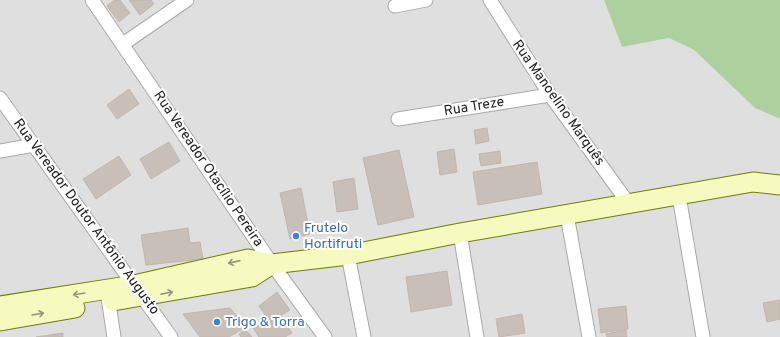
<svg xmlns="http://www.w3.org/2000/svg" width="780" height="337" font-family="Overpass,sans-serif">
	<rect width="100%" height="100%" fill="#f2efe9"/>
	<path fill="#e0dfdf" d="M0 0H604L622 47 669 38 694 50 755 108 780 119V337H0Z"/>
	<path fill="#add19e" d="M604 0H780V119L755 108 694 50 669 38 622 47Z"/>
	<path fill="#c7bfb8" stroke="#c4b6ab" d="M114 0H120L130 13 119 22 107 6Z
		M129 0H151L154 4 140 15Z
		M129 89 139 104 117 119 107 105Z
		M487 128 489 141 476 144 474 130Z
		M169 142 180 161 151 179 140 159Z
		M454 149 457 172 440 175 437 152Z
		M399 150 414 217 378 225 363 158Z
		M500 151 501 163 481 166 479 154Z
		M119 156 131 175 96 199 83 179Z
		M537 162 542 194 478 205 473 172Z
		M354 178 358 209 337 212 333 182Z
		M301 188 310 234 290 239 280 193Z
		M188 228 190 243 200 242 203 259 146 265 141 235Z
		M447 271 452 305 411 312 406 277Z
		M277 292 290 310 280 316 292 333 285 337H259L253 328 267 318 259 306Z
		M780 300V319L767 322 763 303Z
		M626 306 628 329 601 333 598 309Z
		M230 308 246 327 229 337H200L183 314Z
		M522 314 525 333 499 337 496 319Z
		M245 329 252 337H241L239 334Z
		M626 330 627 337H607L606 334Z
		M63 333V337H36Z"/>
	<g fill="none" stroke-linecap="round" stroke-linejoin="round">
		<defs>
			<path id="street" d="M92 0 272 264 325 337
				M490 0 550 95 629 204
				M395 6 426 0
				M123 44 187 0
				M0 98 171 337
				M398 119 550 95
				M0 151 34 145
				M679 196 703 337
				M567 215 589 337
				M460 233 477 337
				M348 255 364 337
				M107 291 114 337"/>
			<path id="secondary" d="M113 301 252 277 272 264
				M0 306 134 285 248 259 272 264 348 255 460 233 753 182 780 185
				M0 321 75 308"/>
		</defs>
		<use href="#street" stroke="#a9a9a9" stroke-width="15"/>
		<use href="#secondary" stroke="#707d05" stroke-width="21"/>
		<use href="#street" stroke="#fff" stroke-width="13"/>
		<use href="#secondary" stroke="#f7fabf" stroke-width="19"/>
	</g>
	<defs><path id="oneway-shaft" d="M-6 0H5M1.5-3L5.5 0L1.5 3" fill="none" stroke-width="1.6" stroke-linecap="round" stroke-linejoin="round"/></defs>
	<g stroke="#979978">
		<use href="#oneway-shaft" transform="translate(234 262) rotate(167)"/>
		<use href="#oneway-shaft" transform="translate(167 293) rotate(-11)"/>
		<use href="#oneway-shaft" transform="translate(79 294) rotate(171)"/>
		<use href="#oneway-shaft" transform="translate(38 314) rotate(-10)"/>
	</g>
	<g fill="#3f7fe0" stroke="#fff" stroke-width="1.5">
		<circle cx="296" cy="236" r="4"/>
		<circle cx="217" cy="322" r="4"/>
	</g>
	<g text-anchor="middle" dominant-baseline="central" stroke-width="4" stroke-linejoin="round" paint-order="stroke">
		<g font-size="14" fill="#222" stroke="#fff">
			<text transform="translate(558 103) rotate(55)">Rua Manoelino Marquês</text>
			<text transform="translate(474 107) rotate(-9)">Rua Treze</text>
			<text transform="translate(208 169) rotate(56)">Rua Vereador Otacílio Pereira</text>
			<text transform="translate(86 217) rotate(54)">Rua Vereador Doutor Antônio Augusto</text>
		</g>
		<g font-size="14" fill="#366cbe" stroke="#fff" text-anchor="start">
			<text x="304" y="228">Frutelo<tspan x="304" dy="16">Hortifruti</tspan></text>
			<text x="225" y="322">Trigo &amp; Torra</text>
		</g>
	</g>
</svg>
